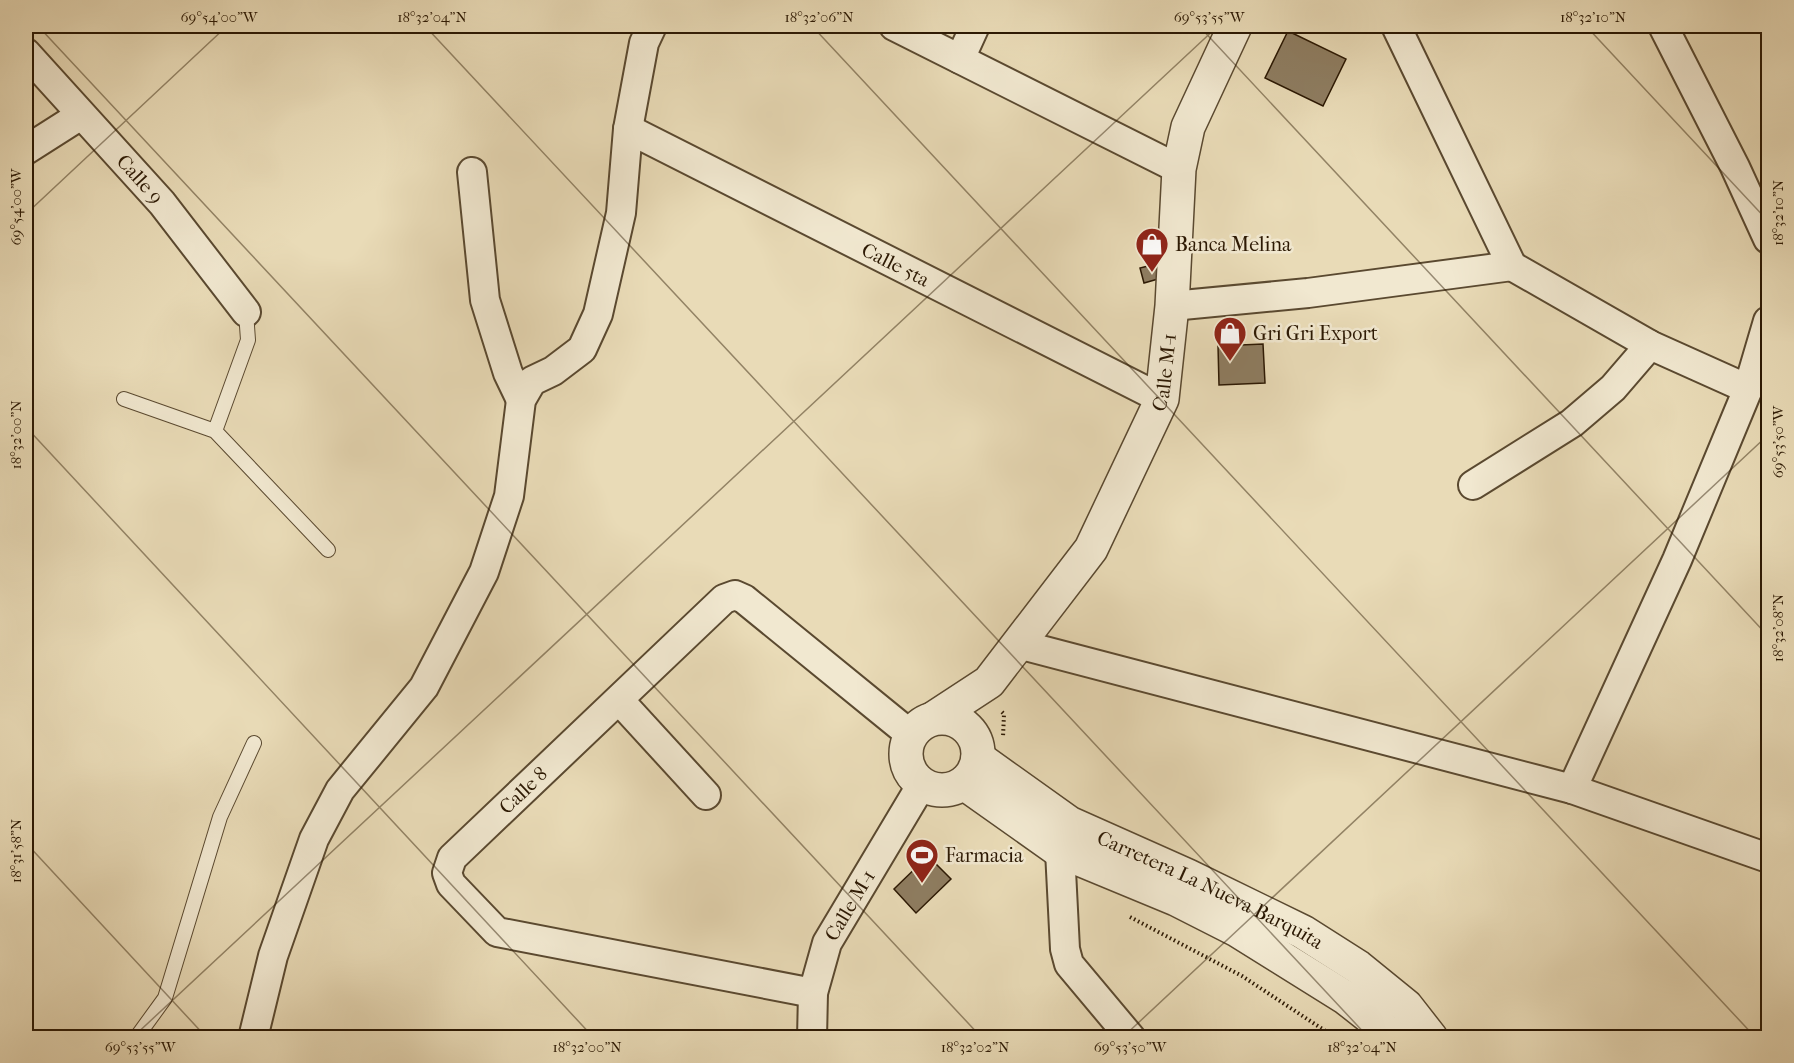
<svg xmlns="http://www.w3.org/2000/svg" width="1794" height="1063" font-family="'IM FELL French Canon',serif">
	<rect width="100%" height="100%" fill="#e9dbb7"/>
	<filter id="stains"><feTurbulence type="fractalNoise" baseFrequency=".00333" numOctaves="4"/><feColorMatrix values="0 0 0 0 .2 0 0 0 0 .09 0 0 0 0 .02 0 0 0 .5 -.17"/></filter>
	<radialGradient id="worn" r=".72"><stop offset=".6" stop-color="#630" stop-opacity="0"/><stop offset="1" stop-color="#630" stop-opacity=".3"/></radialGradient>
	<path fill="#8e7d61" stroke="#2b1803" stroke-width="1.5" d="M1288 31 1346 59 1323 106 1265 78Z
		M1160 263 1165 277 1144 283 1140 268Z
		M1263 344 1265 383 1219 385 1218 346Z
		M928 856 951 879 916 913 894 889Z"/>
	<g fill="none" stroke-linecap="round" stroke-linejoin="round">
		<defs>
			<path id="service" d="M246 312 248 340 215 431 328 550
				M124 399 215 431
				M136 1038 165 998 220 817 254 743"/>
			<g id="minor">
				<path d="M894 26 1179 169"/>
				<path d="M1396 26 1512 266 1650 345 1748 389"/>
				<path d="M1663 26 1735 167 1768 239"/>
				<path id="s1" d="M26 53 162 203 246 312"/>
				<path d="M960 59 975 26"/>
				<path id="s2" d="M628 129 1162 399"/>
				<path d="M26 150 81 115"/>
				<path d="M472 172 485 300 508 373 521 400"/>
				<path d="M1172 306 1308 293 1512 266"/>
				<path d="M1473 485 1572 423 1613 388 1650 345"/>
				<path d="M1018 644 1572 789 1768 858"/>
				<path d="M619 700 706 795"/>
				<path d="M1572 789 1677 560 1748 389 1768 321"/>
				<path d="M1060 851 1065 949 1069 964 1131 1038"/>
				<path id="s3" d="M813 993 497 932 451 884 447 873 452 858 724 599 735 595 744 599 911 735"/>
				<path d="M253 1038 273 956 314 839 340 790 424 687 484 572 509 496 521 400 532 381 553 371 582 349 598 314 621 213 628 129 644 43 652 26"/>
				<path id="s4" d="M812 1038 813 993 827 943 922 784"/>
			</g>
			<g id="tertiary">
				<circle cx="942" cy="754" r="36"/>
				<path id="s5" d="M934 718 989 682 1091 549 1162 399 1172 306 1179 169 1188 127 1235 26"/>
				<path id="s6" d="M978 758 1069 823 1188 876 1303 932 1358 967 1406 1006 1431 1038"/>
				<path d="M964 783 1060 851 1176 899 1237 930 1346 998 1374 1020 1392 1038"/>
			</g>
		</defs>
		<use href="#service" stroke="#5a4930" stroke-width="16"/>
		<use href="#minor" stroke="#5a4930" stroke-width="32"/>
		<use href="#tertiary" stroke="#5a4930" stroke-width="36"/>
		<path stroke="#2b1803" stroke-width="4" stroke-dasharray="1.5 3" stroke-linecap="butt" d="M1002 712 1004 714 1003 737
			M1130 917 1242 976 1336 1038"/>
		<use href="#service" stroke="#f1e8d0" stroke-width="14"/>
		<use href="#minor" stroke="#f1e8d0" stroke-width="28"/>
		<use href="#tertiary" stroke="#f1e8d0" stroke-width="33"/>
	</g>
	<path fill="none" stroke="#2b1803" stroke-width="1.5" stroke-opacity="0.45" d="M38 26 982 1038M425 26 1369 1038M812 26 1756 1038M1199 26 1768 636M1586 26 1768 221M26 214 227 26M26 427 594 1038M26 843 207 1038M132 1038 1218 26M1122 1038 1768 435"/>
	<defs>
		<symbol id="shop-pin" viewBox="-11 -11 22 30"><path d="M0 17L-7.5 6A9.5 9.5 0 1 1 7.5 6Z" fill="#8f2418" stroke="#f1e8d0"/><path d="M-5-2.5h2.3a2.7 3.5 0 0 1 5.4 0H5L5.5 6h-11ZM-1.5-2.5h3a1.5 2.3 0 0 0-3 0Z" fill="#fff"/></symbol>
		<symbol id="stadium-pin" viewBox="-11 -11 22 30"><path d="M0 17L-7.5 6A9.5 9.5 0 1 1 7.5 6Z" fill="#8f2418" stroke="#f1e8d0"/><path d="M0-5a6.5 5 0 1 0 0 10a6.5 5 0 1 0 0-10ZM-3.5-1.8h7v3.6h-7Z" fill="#fff"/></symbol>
	</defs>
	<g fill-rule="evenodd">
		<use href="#shop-pin" x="1133" y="225" width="38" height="52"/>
		<use href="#shop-pin" x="1211" y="314" width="38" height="52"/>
		<use href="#stadium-pin" x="903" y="836" width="38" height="52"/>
	</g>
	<g text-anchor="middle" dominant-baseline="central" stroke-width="5" stroke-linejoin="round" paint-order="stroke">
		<g font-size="20" fill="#2b1803" stroke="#f1e8d0">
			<text stroke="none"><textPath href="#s1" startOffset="170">Calle 9</textPath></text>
			<text stroke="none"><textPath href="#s2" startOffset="300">Calle 5ta</textPath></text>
			<text stroke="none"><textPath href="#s5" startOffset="426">Calle M-1</textPath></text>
			<text stroke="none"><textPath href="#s3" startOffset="514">Calle 8</textPath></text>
			<text stroke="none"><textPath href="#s6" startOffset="268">Carretera La Nueva Barquita</textPath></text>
			<text stroke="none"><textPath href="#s4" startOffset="141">Calle M-1</textPath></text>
		</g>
		<g font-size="20" fill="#2b1803" stroke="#f1e8d0" text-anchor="start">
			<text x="1175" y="244">Banca Melina</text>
			<text x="1253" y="333">Gri Gri Export</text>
			<text x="945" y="855">Farmacia</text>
		</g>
	</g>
	<rect width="1794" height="1063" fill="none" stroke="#e9dbb7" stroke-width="66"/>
	<rect x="33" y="33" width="1728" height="997" fill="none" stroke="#2b1803" stroke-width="2"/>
	<g font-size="15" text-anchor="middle" fill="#2b1803">
		<text x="219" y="22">69°54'00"W</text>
		<text x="432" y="22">18°32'04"N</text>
		<text x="819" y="22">18°32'06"N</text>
		<text x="1209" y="22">69°53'55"W</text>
		<text x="1593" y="22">18°32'10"N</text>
		<text transform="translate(16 207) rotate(-90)" y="5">69°54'00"W</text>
		<text transform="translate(1778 213) rotate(-90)" y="5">18°32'10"N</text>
		<text transform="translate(16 435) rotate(-90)" y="5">18°32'00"N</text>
		<text transform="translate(1778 442) rotate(-90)" y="5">69°53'50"W</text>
		<text transform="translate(1778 628) rotate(-90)" y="5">18°32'08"N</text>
		<text transform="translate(16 851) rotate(-90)" y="5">18°31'58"N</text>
		<text x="140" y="1052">69°53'55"W</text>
		<text x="587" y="1052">18°32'00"N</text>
		<text x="975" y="1052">18°32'02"N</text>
		<text x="1130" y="1052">69°53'50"W</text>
		<text x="1362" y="1052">18°32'04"N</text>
	</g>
	<rect width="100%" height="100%" filter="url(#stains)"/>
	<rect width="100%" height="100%" fill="url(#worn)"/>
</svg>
